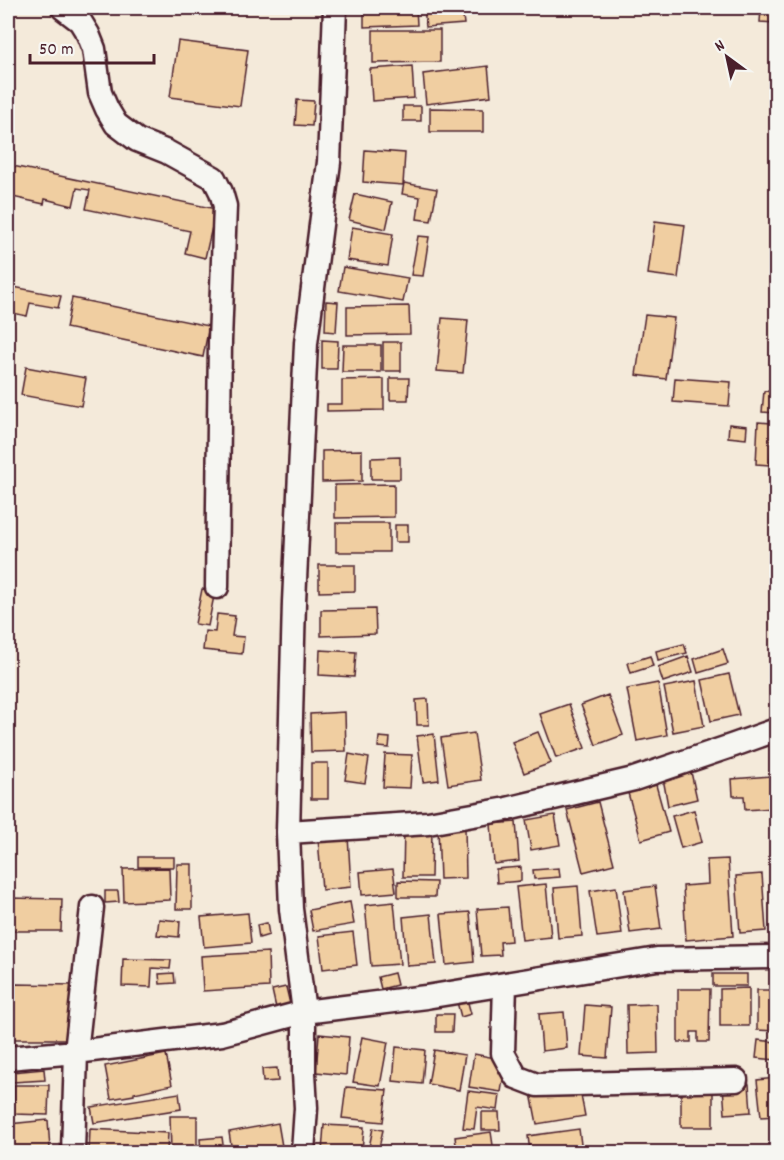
<svg xmlns="http://www.w3.org/2000/svg" width="784" height="1160" font-family="Dekko,sans-serif">
	<rect width="100%" height="100%" fill="#f4eada"/>
	<filter id="ink" filterUnits="userSpaceOnUse"><feTurbulence type="fractalNoise" baseFrequency=".0167" numOctaves="2"/><feDisplacementMap in="SourceGraphic" scale="12" xChannelSelector="R" yChannelSelector="G"/><feConvolveMatrix kernelMatrix="1 2 1 2 8 2 1 2 1" color-interpolation-filters="sRGB"/></filter>
	<g filter="url(#ink)">
		<path fill="#f0cea1" stroke="#4a1f2b" stroke-width="1.5" d="M364 8H416L417 25 364 27Z
			M424 8H462L464 24 426 27Z
			M761 9 776 10V23L760 22Z
			M373 30H440V62L373 63Z
			M178 41 248 50 240 106 170 97Z
			M412 66 414 98 372 101 370 69Z
			M488 66 491 96 426 104 423 74Z
			M297 100 314 101 312 126 295 125Z
			M403 106H421V121H403Z
			M430 108 483 109V132H430Z
			M365 150 405 153 403 185 363 182Z
			M8 165 216 209 205 258 185 253 190 231 86 209 90 190 77 188 73 206 45 199 44 204 8 196Z
			M404 183 437 189 431 221 417 219 420 197 402 194Z
			M355 194 392 202 386 229 349 220Z
			M655 221 685 225 678 278 648 274Z
			M352 227 393 234 388 266 347 260Z
			M418 236 429 237 423 276 411 275Z
			M343 267 408 278 403 302 339 291Z
			M8 286 61 296 58 308 30 303 27 316 8 312Z
			M72 298 209 326 203 357 66 328Z
			M326 301 338 302 336 332 325 331Z
			M409 306 410 334 347 335V307Z
			M645 315 674 318 666 379 636 375Z
			M442 318 468 320 463 373 437 371Z
			M322 340 338 341 337 369H322Z
			M383 342H401V371H383Z
			M343 345H381V372H342Z
			M772 354 776 355V380H771Z
			M26 367 86 378 81 406 21 395Z
			M390 378H409L408 400H390Z
			M675 378 731 382 729 406 673 402Z
			M384 379V410L327 411V404H342V380Z
			M764 391 776 392V413L762 412Z
			M758 422 772 423 770 465 756 464Z
			M729 424 747 426 746 439 728 437Z
			M362 450V481L322 482V451Z
			M400 457V479H371V458Z
			M394 484V517L335 518V485Z
			M336 523H389V552H336Z
			M395 525H408V542H395Z
			M319 565H355V591L319 592Z
			M202 589 215 591 208 626 195 624Z
			M375 609 376 634 321 636V610Z
			M217 614 235 616 232 636 244 637 242 654 203 650 205 631 215 632Z
			M684 644 687 653 658 660 656 651Z
			M723 649 728 664 698 673 694 659Z
			M320 650 356 652 354 677 319 675Z
			M650 656 653 666 631 673 628 663Z
			M688 656 693 672 663 682 658 667Z
			M729 674 739 715 711 721 702 680Z
			M696 681 704 726 673 732 664 687Z
			M658 683 667 735 637 741 627 689Z
			M608 695 623 735 596 745 581 705Z
			M428 699 429 725H417L416 700Z
			M569 704 585 748 556 758 540 714Z
			M345 712 346 751 311 752 310 714Z
			M538 732 551 763 524 773 512 742Z
			M474 733 481 780 448 785 441 738Z
			M434 734 439 780 423 782 417 736Z
			M379 737 390 738 389 748 378 747Z
			M349 754 369 758 365 783 345 780Z
			M385 754 412 755 410 788 383 787Z
			M311 763H328V799H311Z
			M691 772 697 799 668 806 663 778Z
			M771 776 774 808 745 810 744 796H733L732 779Z
			M656 785 669 832 641 840 628 793Z
			M598 802 614 864 583 872 567 810Z
			M694 810 702 842 681 848 672 816Z
			M555 815 560 845 531 850 526 820Z
			M516 822 519 861 494 864 491 824Z
			M465 827 466 878 440 879 438 828Z
			M404 829H432L431 877H403Z
			M348 836 351 887 322 890 318 838Z
			M138 857H174V867H138Z
			M728 859 733 936 686 940 683 886 708 884 707 860Z
			M177 864H192V909H176Z
			M521 867V881L497 883 496 869Z
			M169 868 170 900 124 902 123 869Z
			M559 868 560 877 534 879 533 870Z
			M393 869 396 892 362 895 360 872Z
			M776 871V928L772 872Z
			M762 874 766 931 740 933 736 876Z
			M398 881 436 882 435 897H398Z
			M546 884 551 937 522 940 516 887Z
			M578 886 582 936 558 938 554 888Z
			M655 886 661 929 630 933 624 890Z
			M616 887 622 934 597 937 590 891Z
			M105 891H118L119 902 105 903Z
			M8 898 62 899 61 931H8Z
			M350 902 354 924 313 931 309 910Z
			M394 902 400 964 371 966 365 905Z
			M508 907 511 941 500 942 501 955 481 956 477 909Z
			M470 912 474 962 446 965 441 914Z
			M248 913 251 943 204 947 201 917Z
			M431 914 436 964 407 966 403 917Z
			M159 919 180 921 179 937 157 935Z
			M267 923 269 935 259 938 257 925Z
			M353 932 357 965 323 969 319 936Z
			M268 952 269 987 203 991 201 956Z
			M123 959 171 960 170 969 152 968 151 987 122 986Z
			M174 973 175 983 160 984 159 974Z
			M394 973 397 985 381 989 378 977Z
			M713 974H747V986H713Z
			M14 984 74 985V1039H13Z
			M286 987 290 1004 276 1008 272 990Z
			M749 988V1026H720V989Z
			M678 989H710L709 1042H698V1032H691V1042H678Z
			M757 990H776V1031L757 1030Z
			M467 999 471 1014 461 1017 457 1002Z
			M657 1004 658 1053 628 1054 627 1005Z
			M585 1005 611 1007 607 1058 581 1056Z
			M564 1012 567 1048 542 1051 539 1014Z
			M436 1014H453L452 1032H436Z
			M319 1034 349 1037 346 1075 316 1072Z
			M362 1037 388 1042 380 1086 353 1082Z
			M758 1040 776 1042V1060L756 1058Z
			M396 1047 425 1050 422 1084 393 1081Z
			M434 1050 465 1055 459 1090 428 1084Z
			M166 1054 172 1085 134 1093V1095L111 1099 105 1066Z
			M474 1054 506 1060 501 1092 469 1087Z
			M277 1068 278 1081 263 1082 262 1069Z
			M44 1069 45 1080 13 1082 12 1072Z
			M776 1078V1116L761 1117 757 1080Z
			M681 1084 713 1085V1127H681Z
			M749 1084 751 1112 725 1114 723 1086Z
			M14 1085H49L48 1115 14 1114Z
			M579 1085 585 1116 537 1124 531 1093Z
			M346 1087 387 1090 383 1122 342 1118Z
			M468 1091 500 1095 498 1110 477 1107 474 1129 463 1128Z
			M179 1093 181 1109 94 1123 91 1107Z
			M482 1112H499L500 1130H482Z
			M170 1116H197V1151L171 1152Z
			M48 1120 50 1149 11 1152 9 1124Z
			M278 1123 283 1152H232L229 1132Z
			M324 1125 364 1127 362 1152H322Z
			M373 1128 383 1130 378 1152H368Z
			M90 1129 168 1133 167 1152H89Z
			M579 1129 582 1152H530L528 1136Z
			M491 1132 494 1152H457L455 1137Z
			M222 1137 224 1152H201L200 1139Z
			M419 1148V1152H383V1149Z"/>
		<g fill="none" stroke-linecap="round" stroke-linejoin="round">
			<defs>
				<path id="minor" d="M63 8 80 21 88 34 94 49 100 93 107 109 116 124 137 140 167 152 214 178 221 192 225 206 220 341 217 587
					M288 832 428 823 507 809 634 779 734 745 776 730
					M505 984 503 1053 516 1077 537 1085 736 1080
					M8 1058 76 1052 222 1034 304 1012 426 997 657 959 776 957
					M73 1152 76 1052 92 907
					M303 1152 306 1108 304 1073V1012L291 909 288 832 294 602 306 343 329 162 335 8"/>
			</defs>
			<use href="#minor" stroke="#4a1f2b" stroke-width="27"/>
			<use href="#minor" stroke="#f6f6f2" stroke-width="22"/>
		</g>
	</g>
	<rect width="784" height="1160" fill="none" stroke="#f6f6f2" stroke-width="30"/>
	<rect x="15" y="15" width="754" height="1130" fill="none" stroke="#4a1f2b" stroke-width="2" filter="url(#ink)"/>
	<g transform="translate(727 57) rotate(327)" stroke="#f6f6f2" stroke-width="4.5" paint-order="stroke">
	<path d="M0-4.5L10 22L0 15L-10 22Z" fill="#4a1f2b"/>
	<text y="-9" font-size="16" font-weight="bold" text-anchor="middle" fill="#4a1f2b">N</text>
	</g>
	<path d="M30 54v9h124v-9" fill="none" stroke="#4a1f2b" stroke-width="3"/>
	<text x="39" y="54" font-size="18" fill="#4a1f2b" stroke="#f6f6f2" stroke-width="4.5" paint-order="stroke">50 m</text>
</svg>
